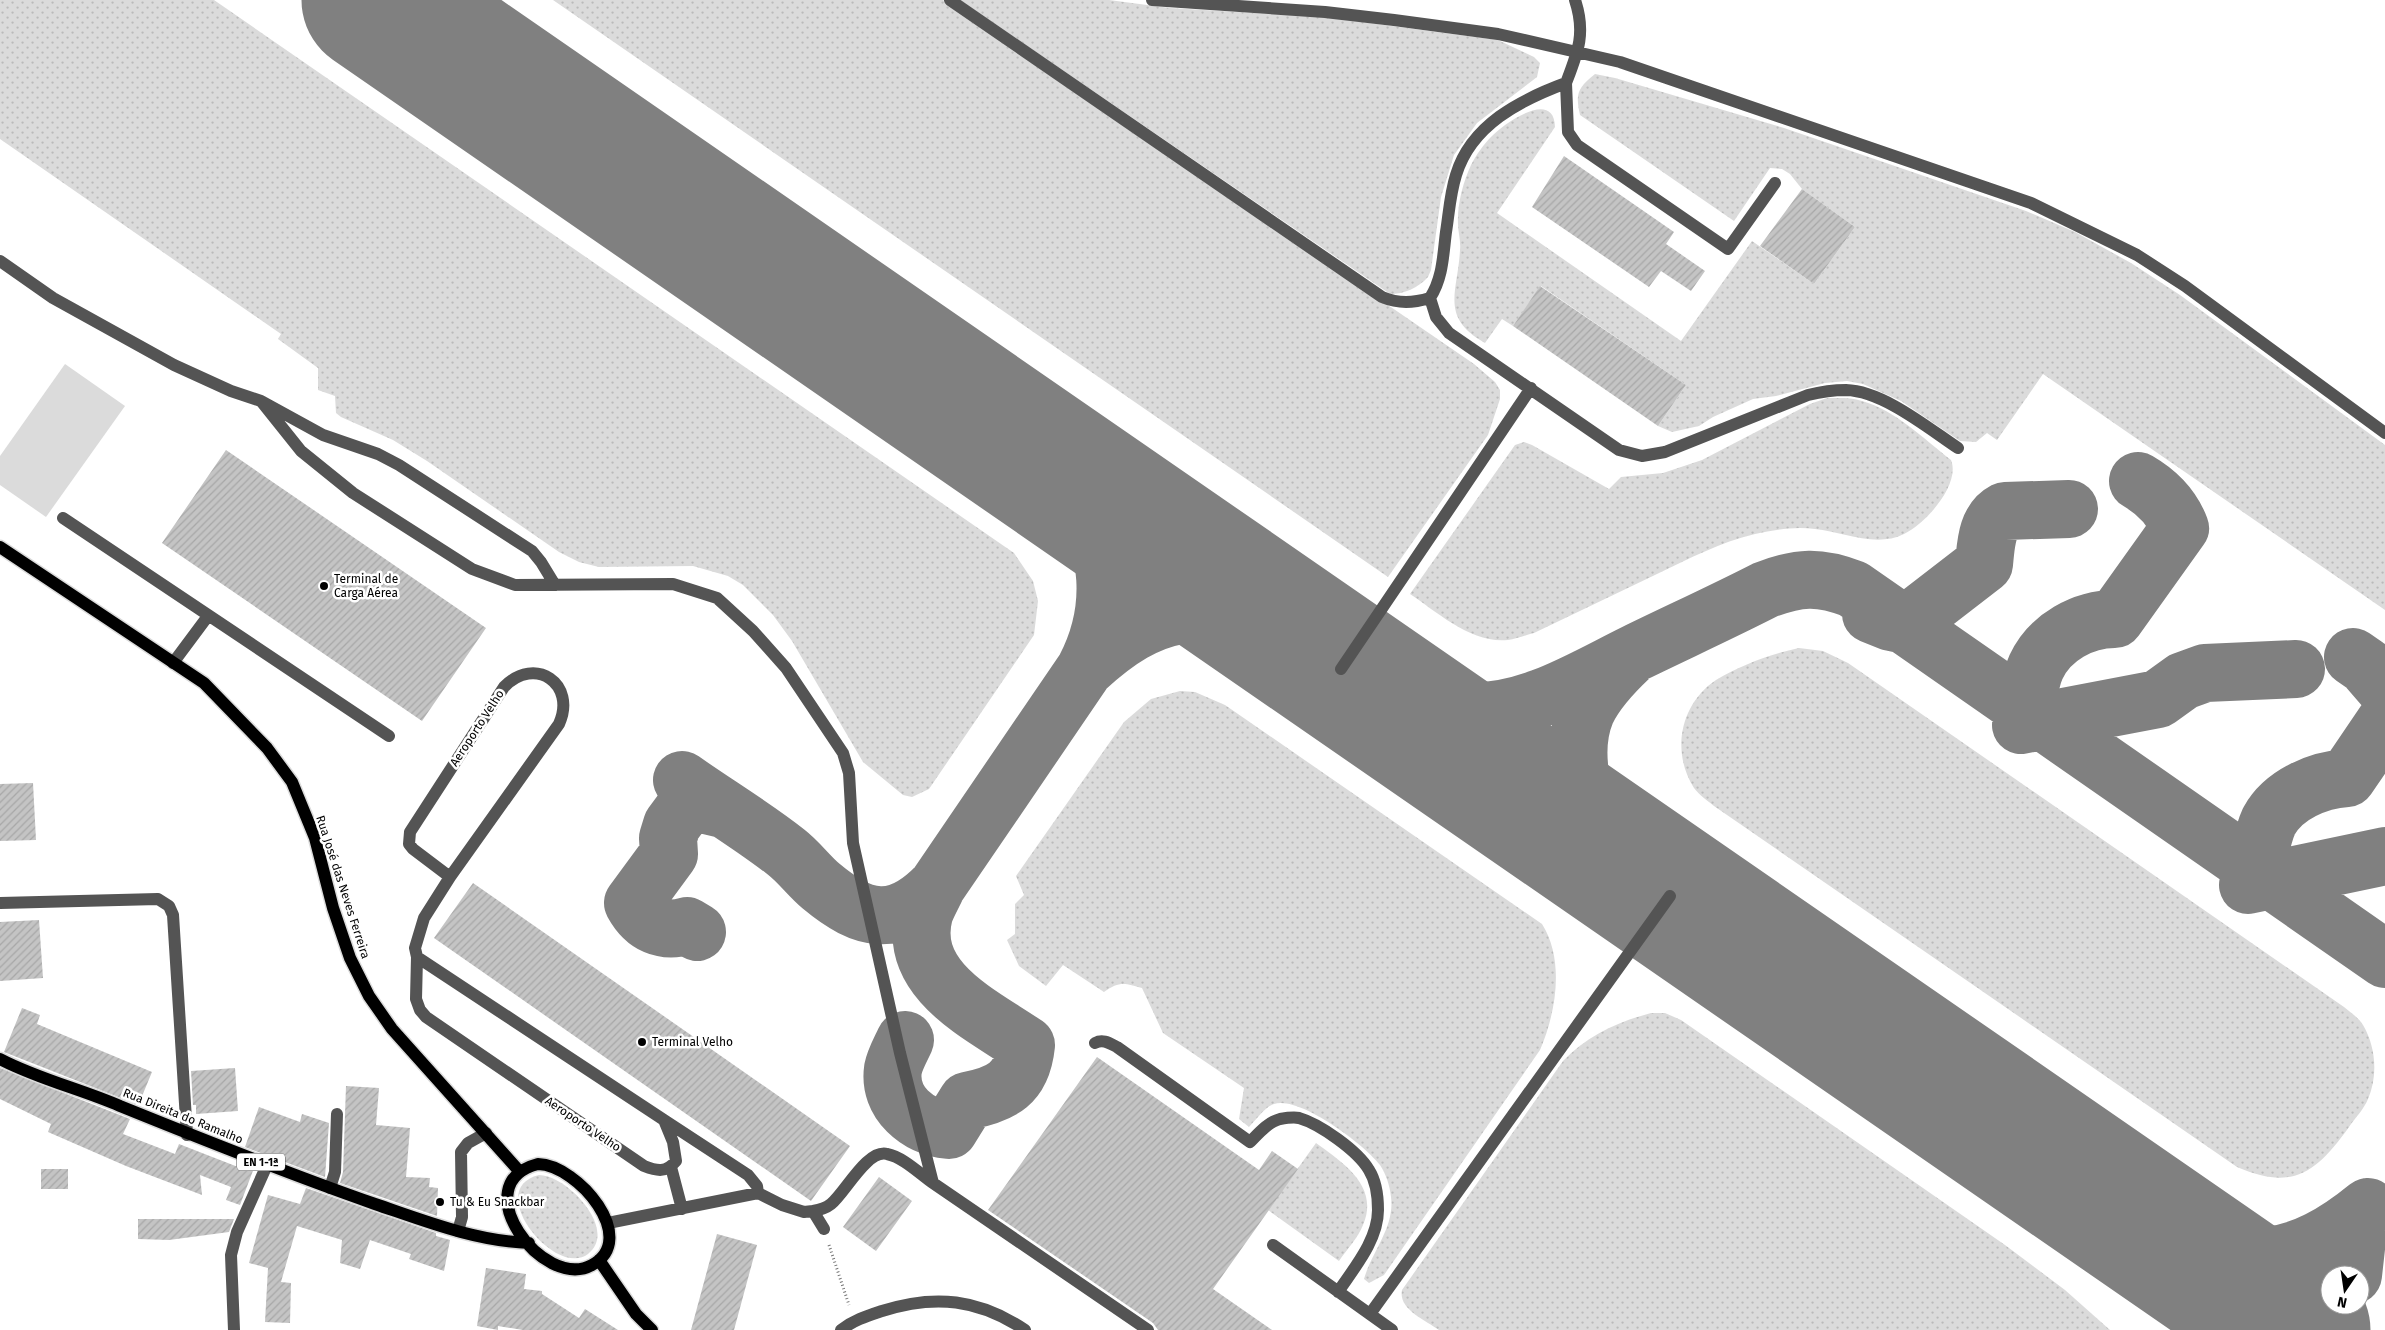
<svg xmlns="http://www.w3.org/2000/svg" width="2385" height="1330" font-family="'Fira Sans',sans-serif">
	<defs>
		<pattern id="grass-dots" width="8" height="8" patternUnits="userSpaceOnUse" patternTransform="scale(1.25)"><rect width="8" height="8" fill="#dbdbdb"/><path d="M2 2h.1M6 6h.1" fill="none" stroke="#bababa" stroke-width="1.8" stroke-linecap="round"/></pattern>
		<pattern id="building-hatch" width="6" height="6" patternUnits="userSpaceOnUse" patternTransform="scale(1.25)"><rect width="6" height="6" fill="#c4c4c4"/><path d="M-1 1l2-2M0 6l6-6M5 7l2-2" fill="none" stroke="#a7a7a7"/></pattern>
	</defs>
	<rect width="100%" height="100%" fill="#fff"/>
	<path fill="url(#grass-dots)" d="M0 0H214L1014 553 1033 581 1038 601 1034 635 929 789 912 797 903 795 863 762 792 641 773 615 743 585 728 576 693 566 599 567 579 562 559 552 427 461 393 440 341 417 336 413 335 396 318 390V368L278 339 281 334 0 139Z
		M553 0H943L1474 364 1495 382 1500 390V399L1488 435 1388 577Z
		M960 0H1109L1170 8 1324 17 1498 40 1534 57 1540 63 1537 77 1477 123 1454 155 1441 197 1431 270 1428 277C1418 288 1404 294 1390 294Z
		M1595 74 1615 78 1784 128 2026 211 2075 232 2131 263 2180 295 2385 445V610L2043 374 1997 440 1987 433 1976 442 1960 441 1901 401 1863 384 1847 381 1825 383 1776 396 1753 399 1713 417 1699 426 1672 432 1658 426 1686 385 1541 286 1513 326 1502 319 1485 343C1439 317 1458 292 1460 250 1461 241 1458 232 1458 224 1457 205 1463 182 1471 165 1476 155 1484 144 1491 137 1503 124 1554 88 1555 127L1497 213 1681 341 1752 241 1814 284 1855 227 1802 189 1790 174 1782 169 1770 168 1734 221 1580 115C1575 93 1578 88 1595 74Z
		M1827 398C1838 398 1851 397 1862 401 1895 410 1924 439 1951 460 1961 485 1925 524 1904 534 1876 548 1843 532 1815 529 1795 526 1774 530 1755 534 1720 542 1689 559 1657 574 1616 594 1575 613 1534 633 1526 635 1516 639 1508 640 1472 644 1437 612 1410 594L1515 445 1524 442 1532 445 1609 489 1621 477 1663 473 1702 460 1810 404Z
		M1799 648 1823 651 1848 663 2344 1007C2350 1012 2359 1018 2363 1025 2376 1047 2378 1076 2368 1099 2364 1109 2355 1118 2349 1127 2316 1173 2293 1191 2237 1167L1714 806C1708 801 1699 795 1694 788 1671 752 1680 704 1716 680 1741 665 1771 654 1799 648Z
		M1180 691 1195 692 1225 705 1542 924C1565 960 1556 1013 1540 1050L1384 1275 1369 1283 1364 1279C1372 1251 1395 1227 1391 1197 1390 1186 1386 1174 1380 1165 1365 1145 1299 1095 1274 1104 1265 1107 1256 1120 1249 1127L1239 1119 1244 1088 1163 1033 1142 988C1125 983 1119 981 1104 992L1063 965 1046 986 1019 966 1007 940 1015 934V904L1024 895 1016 876 1124 722 1151 699Z
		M1651 1013H1665L1681 1020 2005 1245 2065 1290 2110 1330H1439C1425 1320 1398 1309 1402 1290L1563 1061C1587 1036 1617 1022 1651 1013Z
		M1316 1143C1342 1162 1380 1186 1363 1225 1358 1238 1347 1249 1339 1261L1268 1210Z
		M539 1175C567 1175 619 1230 588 1254 556 1279 482 1189 539 1175Z"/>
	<path fill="#dbdbdb" d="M65 364 125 406 46 517 0 485V456Z"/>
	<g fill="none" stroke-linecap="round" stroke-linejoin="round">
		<path stroke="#808080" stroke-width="58" d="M1871 614 1891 622 1905 625 1984 564C1986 545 1986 521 2005 511L2069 509
			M2353 657 2366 666 2385 688
			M1629 658C1612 674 1596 691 1586 712 1571 748 1580 799 1600 831 1613 850 1635 867 1651 883
			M1085 669C1152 607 1200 601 1285 630
			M1355 678C1392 694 1430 710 1471 711 1529 713 1584 678 1635 653 1678 632 1722 612 1765 590 1799 577 1819 576 1853 589L2385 959
			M2026 709C2029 695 2030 680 2036 667 2050 637 2083 619 2115 619L2180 528C2172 507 2157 492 2138 481
			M2021 725 2158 699 2183 681 2205 673 2296 669
			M682 780C716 804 753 826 786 852 799 862 809 876 821 886 864 922 896 928 937 886
			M2256 869C2260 853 2262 836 2269 821 2284 794 2318 780 2347 778L2385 722
			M2248 885 2385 856
			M697 932 687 926C663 933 645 925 633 903L669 854 668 838 672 825 686 806 702 804 723 809
			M905 1040C901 1049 895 1059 893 1069 888 1103 918 1127 949 1130L967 1101C1002 1094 1022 1084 1026 1045 981 1014 907 981 924 914 927 905 933 895 937 886L1085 669C1115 612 1113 545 1073 492 1060 475 1041 463 1024 449
			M1989 1116C2074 1183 2161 1247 2233 1330
			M2163 1237C2248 1268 2297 1265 2368 1207
			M2353 1275 2357 1239 2368 1207
			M2324 1330 2330 1294"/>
		<path stroke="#808080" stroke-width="145" d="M374 0 2298 1330"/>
	</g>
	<path fill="url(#building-hatch)" d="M1564 156 1674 232 1666 244 1705 271 1691 291 1661 271 1649 287 1532 207Z
		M1802 189 1855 227 1814 284 1760 246Z
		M1540 286 1686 385 1658 426 1513 326Z
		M226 450 486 628 422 721 162 543Z
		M33 783 36 840 0 841V784Z
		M473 883 850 1146 811 1201 434 938Z
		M39 920 43 978 0 981V922Z
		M22 1008 40 1015 37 1024 152 1072 140 1101 138 1100 136 1104 4 1052Z
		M1097 1057 1259 1170 1272 1151 1298 1169 1213 1289 1272 1330H1158L1153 1323 988 1210Z
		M0 1068 130 1119 123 1134 175 1154 179 1144 238 1167 240 1162 254 1168 240 1205 226 1200 231 1187 200 1175 202 1195 126 1166 48 1132 51 1124 0 1099Z
		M235 1068 238 1111 196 1114V1105H193L191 1071Z
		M346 1086 379 1088 376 1125 410 1128 406 1177 430 1178 429 1187 438 1188 437 1216 340 1183 343 1172Z
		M259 1107 300 1122 302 1114 329 1123 325 1177 245 1147Z
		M41 1169H68V1189H41Z
		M879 1177 912 1201 876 1251 843 1227Z
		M306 1188 436 1233V1236L450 1240 444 1271 409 1259 411 1254 370 1240 360 1269 340 1263 342 1240 297 1226 281 1282 291 1283 290 1323 265 1322 268 1268 249 1263 268 1195 300 1204Z
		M138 1219H234L229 1232 169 1240 138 1239Z
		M717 1234 757 1245 734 1330H691Z
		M486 1268 526 1274 524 1289 542 1291V1294L579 1318 585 1309 618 1330H523L498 1326V1330L477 1326Z"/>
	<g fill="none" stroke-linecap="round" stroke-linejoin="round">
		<defs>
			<path id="major" d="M0 547 204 683 267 748 292 782 315 838 333 908 350 958 369 996 392 1029 520 1172
				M0 1059C38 1079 81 1089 120 1106 204 1140 289 1174 375 1204 425 1221 475 1241 529 1243
				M538 1164C578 1165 640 1239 592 1265 543 1292 463 1183 538 1164Z
				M599 1260 636 1314 652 1330"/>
		</defs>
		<use href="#major" stroke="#dbdbdb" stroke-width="15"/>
		<path stroke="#767676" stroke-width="3" stroke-dasharray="1 2.5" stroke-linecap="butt" d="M829 1245 849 1305"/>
		<path stroke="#545454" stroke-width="12" d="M950 0 1382 297C1399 304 1413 303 1430 298
			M1152 0 1325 12 1394 20 1498 34 1620 62 2031 203 2137 255 2185 286 2385 433
			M1575 0C1586 33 1578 52 1566 83 1520 100 1471 125 1456 175 1450 194 1449 213 1446 232 1443 255 1443 278 1430 298L1436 317 1449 333 1619 450 1642 456 1665 452 1808 395C1820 392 1833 390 1846 390 1883 391 1928 428 1958 448
			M1566 83 1568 132 1577 145 1728 249 1775 183
			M0 261 53 298 174 365 231 391 261 401 323 435 378 454 399 465 532 551 541 562 555 585
			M261 401 301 451 353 493 472 569 515 585 673 584 717 598 753 631 786 668 843 753 849 773 853 843 900 1053 933 1183 1148 1330
			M63 518 389 736
			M173 663 208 616
			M1341 669 1531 388
			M0 903 158 899 169 906 173 915 187 1135
			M417 957 664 1120 673 1142 676 1161C666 1173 657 1171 644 1166L426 1017 420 1010 416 999 417 957 415 948 424 918 450 877 559 724C577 684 535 655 504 687L410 832 409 844 413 849 450 877
			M1095 1043C1103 1039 1109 1043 1117 1047L1250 1142C1258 1134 1268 1122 1280 1119 1286 1118 1294 1117 1299 1118 1320 1124 1358 1151 1369 1170 1376 1181 1378 1198 1378 1210 1378 1240 1354 1268 1338 1292
			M664 1120 748 1175 757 1186 758 1193
			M671 1167 682 1209
			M330 1188 335 1172 337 1114
			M813 1211C819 1210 826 1208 831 1204 845 1193 867 1149 887 1154 903 1157 920 1174 933 1183
			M608 1223 758 1193 782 1205 804 1212 813 1211 824 1229
			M458 1231 462 1217 461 1152 468 1143 486 1133
			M1273 1245 1392 1330
			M1370 1314 1670 896
			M234 1330 231 1255 237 1232 267 1165
			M841 1330C854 1320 867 1316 882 1311 935 1294 979 1299 1025 1330"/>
		<use href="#major" stroke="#000" stroke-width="12"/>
	</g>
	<g fill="#000" stroke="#fff" stroke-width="2">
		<circle cx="324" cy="586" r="5"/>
		<circle cx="642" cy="1042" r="5"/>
		<circle cx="440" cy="1202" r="5"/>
	</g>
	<g text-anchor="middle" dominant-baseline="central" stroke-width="5" stroke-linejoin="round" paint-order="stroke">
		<rect fill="#fff" stroke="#4c4c4c" stroke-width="1" x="237" y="1153.5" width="48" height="17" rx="4"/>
		<g font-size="11" font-weight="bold" fill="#000">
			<text x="261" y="1162">EN 1-1ª</text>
		</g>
		<g font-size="12" fill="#000" stroke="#fff" text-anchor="start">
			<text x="334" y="579">Terminal de<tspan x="334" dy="14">Carga Aérea</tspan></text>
			<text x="652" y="1042">Terminal Velho</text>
			<text x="450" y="1202">Tu &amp; Eu Snackbar</text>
		</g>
		<g font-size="12" fill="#000" stroke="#fff">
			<text transform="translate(477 728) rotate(-57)">Aeroporto Velho</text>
			<text transform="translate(343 887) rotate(72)">Rua José das Neves Ferreira</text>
			<text transform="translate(183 1116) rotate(22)">Rua Direita do Ramalho</text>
			<text transform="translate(583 1124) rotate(34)">Aeroporto Velho</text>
		</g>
	</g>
	<g transform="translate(2345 1290) rotate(193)"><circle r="24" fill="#ffffff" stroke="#999999"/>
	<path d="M0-4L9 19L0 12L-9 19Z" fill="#000000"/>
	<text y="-8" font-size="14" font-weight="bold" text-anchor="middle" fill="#000000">N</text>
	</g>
</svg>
